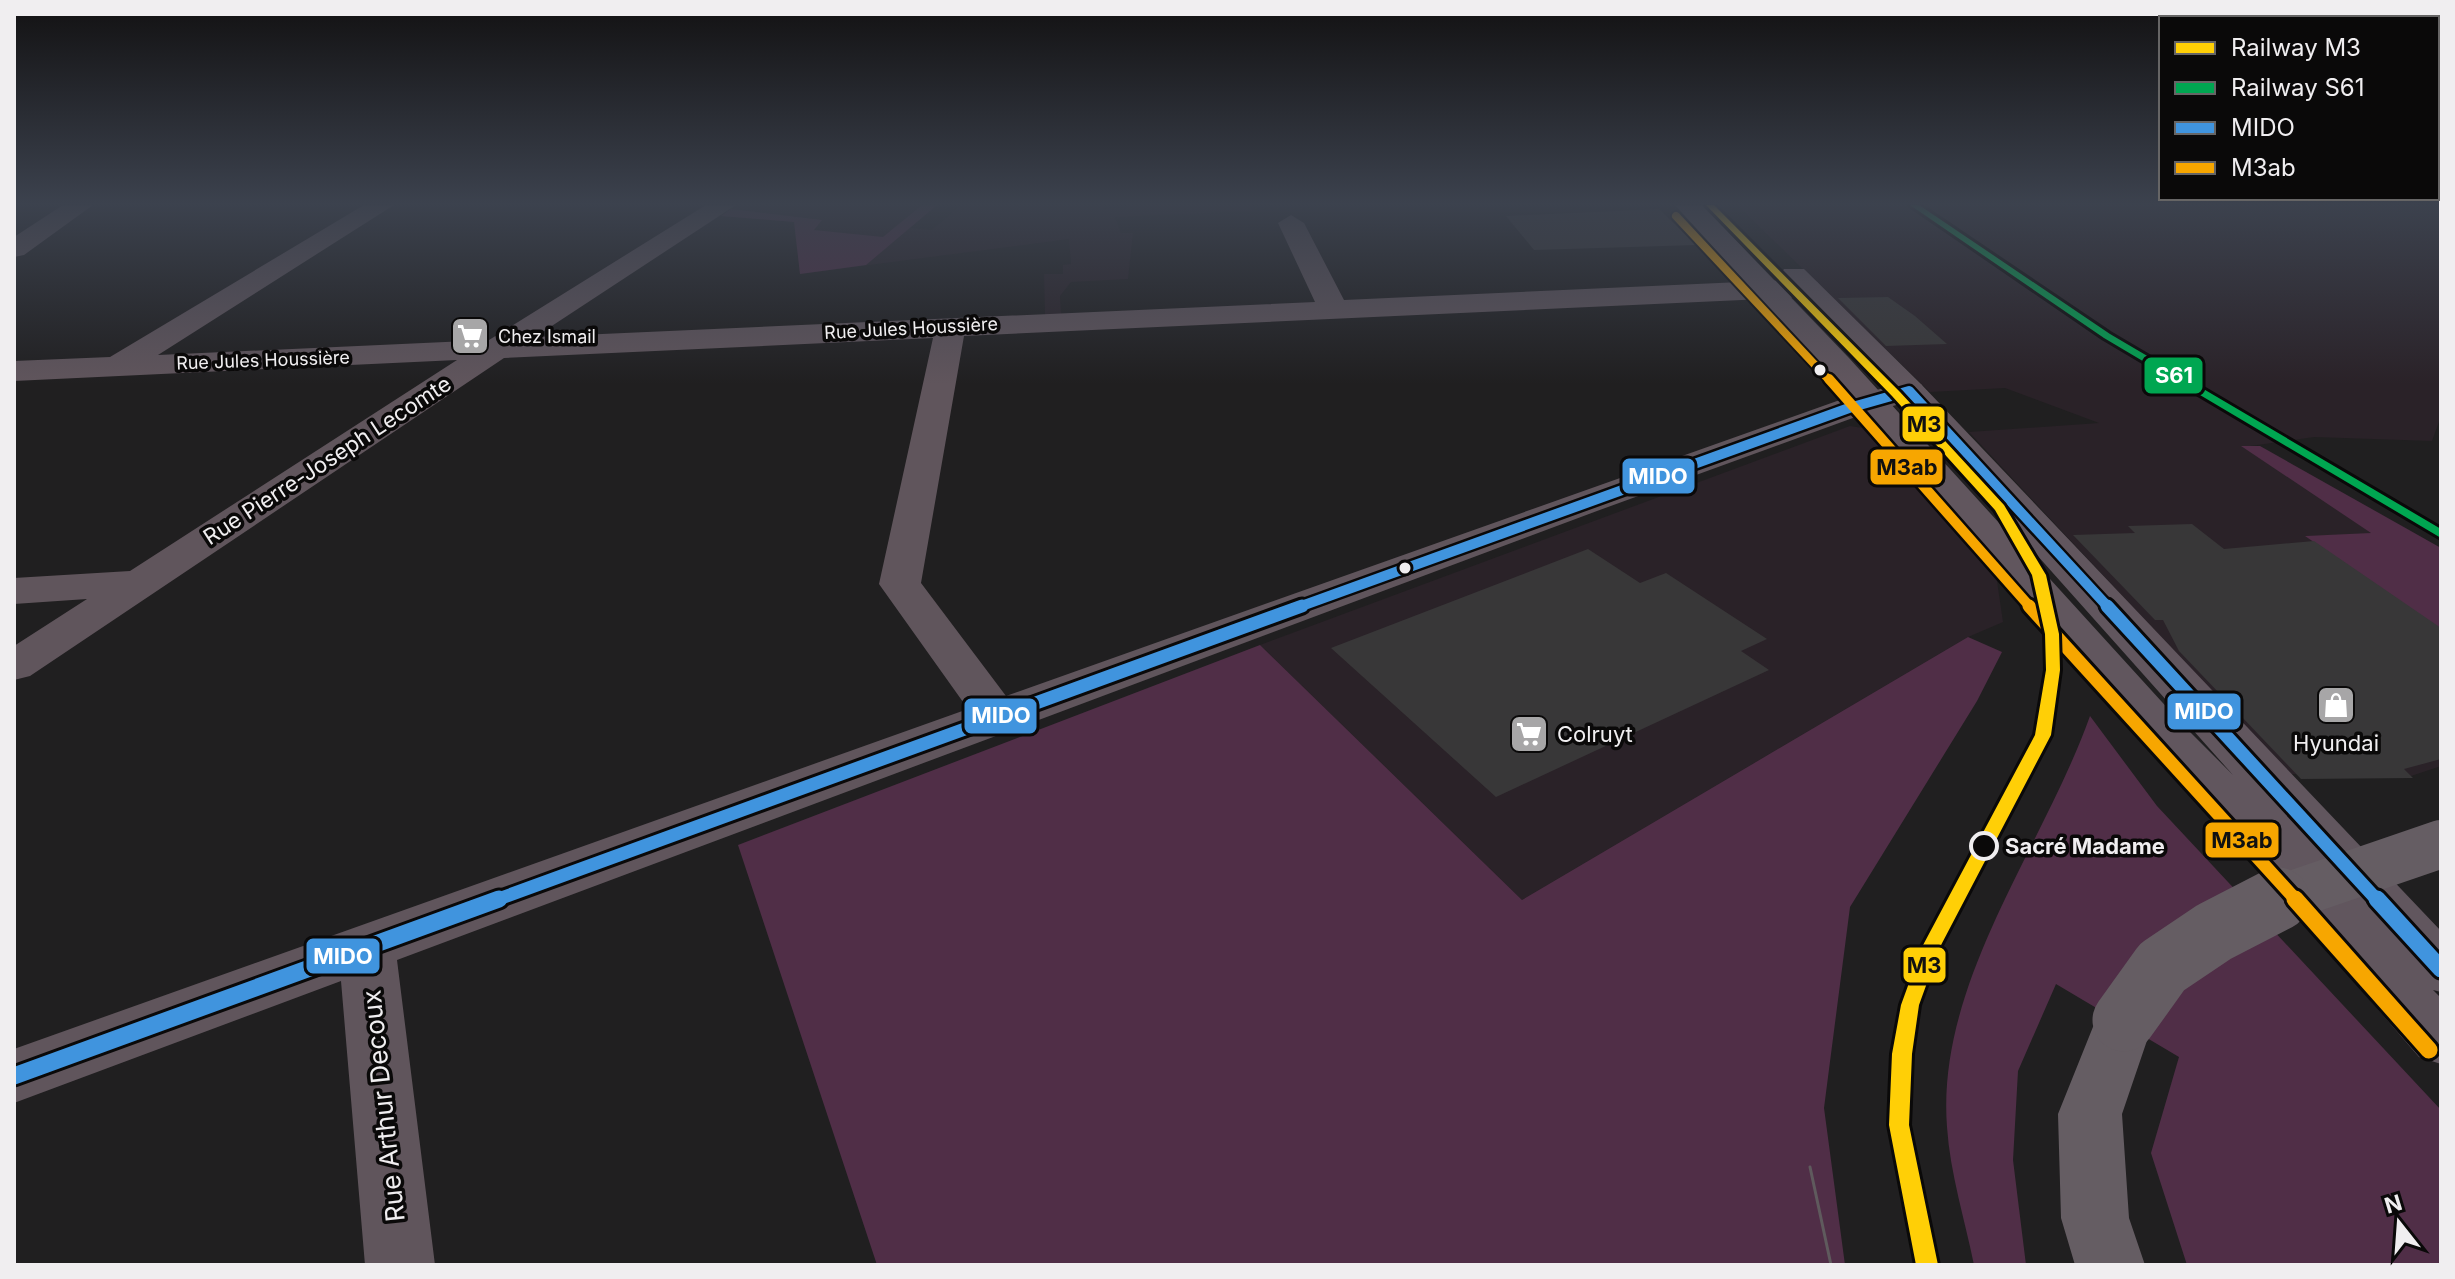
<svg xmlns="http://www.w3.org/2000/svg" width="2455" height="1279" font-family="Inter,sans-serif">
	<rect width="100%" height="100%" fill="#201f20"/>
	<path fill="#2a2228" d="M738 205H937L910 228 932 230 961 205H1103V209L1125 208 1126 205H1250L1252 211 1115 217 1121 233H1133L1128 279 1071 282 1060 296 1061 315 1045 316 1044 274H1063V265L1071 264 1069 239 800 274 794 222 721 216Z
		M1737 205H2422L2441 209V416L2432 441 2314 437 2243 447 2373 534 2306 536 2441 630V766L2411 776 2289 774 1969 432 2099 423 2005 388 1930 392Z
		M1850 426 1869 429 1996 574 2003 622 1968 637 1522 900 1260 645Z"/>
	<path fill="#502e47" d="M922 205H937L866 265 800 274 794 222 721 216 731 209 822 220 814 230 883 237Z
		M2241 446H2260L2441 548V630L2305 536 2371 533Z
		M1968 637 2002 652 1977 701 1850 907 1824 1108 1845 1265H877L738 845 1260 645 1522 900Z
		M2090 716 2157 806 2441 1110V1265H2187L2151 1153 2179 1057 2056 984 2018 1071 2013 1160 2026 1265H1974C1965 1220 1950 1173 1947 1127 1936 982 2043 848 2090 716Z"/>
	<path fill="#383738" d="M1659 209 1696 245 1534 250 1506 216Z
		M1888 297 1915 316 1947 344 1886 346 1838 298Z
		M2192 524 2224 549 2314 541 2441 628V759L2404 769 2413 778 2301 779 2179 651 2163 620H2155L2073 535 2135 533 2128 526Z
		M1588 549 1640 583 1666 573 1767 639 1741 651 1769 670 1496 797 1331 648Z"/>
	<g fill="none" stroke-linecap="round" stroke-linejoin="round">
		<path fill="#60555c" fill-rule="evenodd" d="M63 205H93L24 255 14 257V237Z
			M364 205H394L158 355 489 340 706 205H736L535 337 1315 302 1278 223 1291 215 1304 223 1344 300 1807 279 1817 282 1822 288 1817 294 1807 297 964 336 921 583 1006 696 1837 401 1909 381 1921 384 1926 391 1921 398 1861 415 1597 511 397 960 435 1265H365L341 981 14 1103V1049L968 709 879 584 933 338 504 358 30 676 14 680V646L87 599 14 604V578L130 571 457 360 14 381V361L110 357Z"/>
		<path fill="#61565e" fill-rule="evenodd" d="M1675 205H1702L1849 358 2182 724 2233 775 1897 398 1780 275 1784 269H1804L1921 384 2441 931V992L2433 990 2441 998V1064L2419 1057 1827 372Z"/>
		<path fill="#655d63" fill-rule="evenodd" d="M2124 995 2145 1002 2154 1020 2122 1114 2129 1218 2145 1265H2075L2061 1218 2058 1114 2103 1002Z"/>
		<path stroke="#5f5a5d" stroke-width="3" d="M1810 1167 1831 1265"/>
		<path stroke="#655d63" stroke-width="48" d="M2275 901 2441 844"/>
		<path stroke="#655d63" stroke-width="63" d="M2124 1020 2162 967 2214 932 2278 899"/>
		<defs>
			<path id="bus-1-far2" d="M1296 608 1849 408 1909 391 2109 608"/>
			<path id="bus-1-far1" d="M2107 606 2378 901
				M493 901 1302 606"/>
			<path id="bus-1" d="M2377 899 2441 969
				M14 1076 499 899"/>
			<path id="bus-2-far3" d="M1676 216 1830 381"/>
			<path id="bus-2-far2" d="M1829 379 2031 608"/>
			<path id="bus-2-far1" d="M2029 606 2297 901"/>
			<path id="bus-2" d="M2295 899 2429 1050"/>
		</defs>
		<use href="#bus-1-far2" stroke="#0a0909" stroke-width="15"/>
		<use href="#bus-1-far1" stroke="#0a0909" stroke-width="19"/>
		<use href="#bus-1" stroke="#0a0909" stroke-width="23"/>
		<use href="#bus-2-far3" stroke="#0a0909" stroke-width="12"/>
		<use href="#bus-2-far2" stroke="#0a0909" stroke-width="15"/>
		<use href="#bus-2-far1" stroke="#0a0909" stroke-width="19"/>
		<use href="#bus-2" stroke="#0a0909" stroke-width="23"/>
		<use href="#bus-1-far2" stroke="#4094de" stroke-width="10"/>
		<use href="#bus-1-far1" stroke="#4094de" stroke-width="13"/>
		<use href="#bus-1" stroke="#4094de" stroke-width="17"/>
		<use href="#bus-2-far3" stroke="#f7a600" stroke-width="8"/>
		<use href="#bus-2-far2" stroke="#f7a600" stroke-width="10"/>
		<use href="#bus-2-far1" stroke="#f7a600" stroke-width="13"/>
		<use href="#bus-2" stroke="#f7a600" stroke-width="17"/>
		<defs>
			<path id="rail-1" d="M1706 205H1714L1900 392 2004 505 2046 575 2059 634 2060 670 2051 735 1940 947 1919 1005 1912 1054 1909 1125 1938 1265H1916L1889 1125 1892 1054 1901 1005 1922 947 2035 735 2046 670 2045 634 2032 575 1995 510 1892 396Z"/>
			<path id="rail-2" d="M1910 205H1919L2110 334 2441 529V538L2104 338Z"/>
		</defs>
		<use href="#rail-1" stroke="#0a0909" stroke-width="6"/>
		<use href="#rail-2" stroke="#0a0909" stroke-width="6"/>
		<use href="#rail-1" fill="#ffcf06" fill-rule="evenodd"/>
		<use href="#rail-2" fill="#00a651" fill-rule="evenodd"/>
	</g>
	<linearGradient id="sky" x2="0" y2="1"><stop stop-color="#121112"/><stop offset="0.53" stop-color="#3c424e"/><stop offset="1" stop-color="#3c424e" stop-opacity="0"/></linearGradient>
	<rect width="2455" height="384" fill="url(#sky)"/>
	<defs>
		<symbol id="supermarket-square" viewBox="-11 -11 22 22"><rect x="-9" y="-9" width="18" height="18" rx="4" fill="#a7a6a7" stroke="#0a0909"/><path d="M-6-5.5h2.5l.6 2H6L4.5 2H-2.5L-4.4-4H-6ZM-1.5 3.2a1.3 1.3 0 1 0 .1 0ZM3 3.2a1.3 1.3 0 1 0 .1 0Z" fill="#fff"/></symbol>
		<symbol id="shop-square" viewBox="-11 -11 22 22"><rect x="-9" y="-9" width="18" height="18" rx="4" fill="#a7a6a7" stroke="#0a0909"/><path d="M-5-2.5h2.3a2.7 3.5 0 0 1 5.4 0H5L5.5 6h-11ZM-1.5-2.5h3a1.5 2.3 0 0 0-3 0Z" fill="#fff"/></symbol>
	</defs>
	<g fill-rule="evenodd">
		<use href="#supermarket-square" x="448" y="314" width="44" height="44"/>
		<use href="#shop-square" x="2314" y="683" width="44" height="44"/>
		<use href="#supermarket-square" x="1507" y="712" width="44" height="44"/>
	</g>
	<g fill="#f0eef0" stroke="#0a0909" stroke-width="3">
		<circle cx="1820" cy="370" r="7"/>
		<circle cx="1405" cy="568" r="7"/>
	</g>
	<circle fill="#0a0909" stroke="#f0eef0" stroke-width="4" cx="1984" cy="846" r="13"/>
	<g text-anchor="middle" dominant-baseline="central" stroke-width="7" stroke-linejoin="round" paint-order="stroke">
		<g font-size="18" fill="#f0eef0" stroke="#0a0909">
			<text transform="translate(911 328) rotate(-3)">Rue Jules Houssière</text>
			<text transform="translate(263 360) rotate(-2)">Rue Jules Houssière</text>
		</g>
		<g font-size="18" fill="#f0eef0" stroke="#0a0909" text-anchor="start">
			<text x="498" y="336">Chez Ismail</text>
		</g>
		<g font-size="22" fill="#f0eef0" stroke="#0a0909">
			<text transform="translate(327 460) rotate(-33)">Rue Pierre-Joseph Lecomte</text>
		</g>
		<g font-size="22" fill="#f0eef0" stroke="#0a0909" text-anchor="start">
			<text x="1557" y="734">Colruyt</text>
			<text x="2336" y="743" text-anchor="middle">Hyundai</text>
		</g>
		<g font-size="22" font-weight="bold" fill="#f0eef0" stroke="#0a0909" text-anchor="start">
			<text x="2005" y="846">Sacré Madame</text>
		</g>
		<g font-size="26" fill="#f0eef0" stroke="#0a0909">
			<text transform="translate(383 1106) rotate(-96)">Rue Arthur Decoux</text>
		</g>
	</g>
	<g stroke="#0a0909" stroke-width="3">
		<rect x="2143" y="356" width="61" height="39" rx="8" fill="#00a651"/>
		<rect x="1901" y="405" width="45" height="38" rx="8" fill="#ffcf06"/>
		<rect x="1869" y="448" width="75" height="38" rx="8" fill="#f7a600"/>
		<rect x="1621" y="457" width="75" height="38" rx="8" fill="#4094de"/>
		<rect x="2166" y="692" width="76" height="39" rx="8" fill="#4094de"/>
		<rect x="963" y="697" width="75" height="38" rx="8" fill="#4094de"/>
		<rect x="2204" y="821" width="76" height="38" rx="8" fill="#f7a600"/>
		<rect x="305" y="937" width="76" height="38" rx="8" fill="#4094de"/>
		<rect x="1902" y="946" width="45" height="38" rx="8" fill="#ffcf06"/>
	</g>
	<g font-size="22" text-anchor="middle" font-weight="bold" fill="#fff">
		<text x="2174" y="383">S61</text>
		<text x="1658" y="484">MIDO</text>
		<text x="2204" y="719">MIDO</text>
		<text x="1001" y="723">MIDO</text>
		<text x="343" y="964">MIDO</text>
	</g>
	<g font-size="22" text-anchor="middle" font-weight="bold" fill="#111">
		<text x="1924" y="432">M3</text>
		<text x="1907" y="475">M3ab</text>
		<text x="2242" y="848">M3ab</text>
		<text x="1924" y="973">M3</text>
	</g>
	<rect width="2455" height="1279" fill="none" stroke="#f0eef0" stroke-width="32"/>
	<rect x="2159" y="16" width="280" height="184" fill="#0a0909" stroke="#666565" stroke-width="2"/>
	<rect x="2175" y="42" width="40" height="12" fill="#ffcf06" stroke="#666565" stroke-width="2"/>
	<text x="2231" y="56" font-size="24" fill="#f0eef0">Railway M3</text>
	<rect x="2175" y="82" width="40" height="12" fill="#00a651" stroke="#666565" stroke-width="2"/>
	<text x="2231" y="96" font-size="24" fill="#f0eef0">Railway S61</text>
	<rect x="2175" y="122" width="40" height="12" fill="#4094de" stroke="#666565" stroke-width="2"/>
	<text x="2231" y="136" font-size="24" fill="#f0eef0">MIDO</text>
	<rect x="2175" y="162" width="40" height="12" fill="#f7a600" stroke="#666565" stroke-width="2"/>
	<text x="2231" y="176" font-size="24" fill="#f0eef0">M3ab</text>
	<g transform="translate(2399 1223) rotate(343)" stroke="#0a0909" stroke-width="6" paint-order="stroke">
	<path d="M0-6L14 30L0 20L-14 30Z" fill="#f0eef0"/>
	<text y="-12" font-size="22" font-weight="bold" text-anchor="middle" fill="#f0eef0">N</text>
	</g>
</svg>
